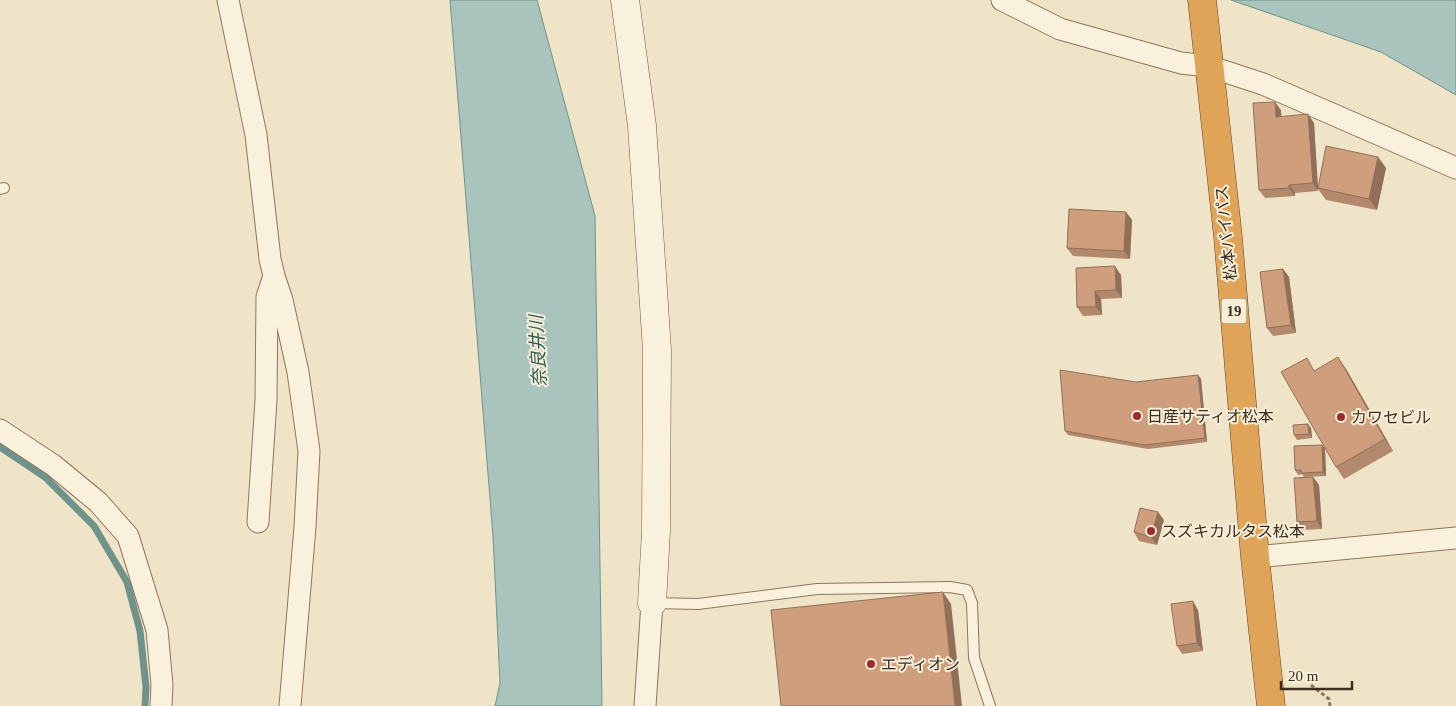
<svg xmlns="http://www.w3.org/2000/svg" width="1456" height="706" font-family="'Times New Roman','Noto Sans JP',serif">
	<rect width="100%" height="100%" fill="#f0e4c8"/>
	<path fill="#a9c4bc" stroke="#6f938a" d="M450 0H537L595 216 602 706H495L500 683 493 536Z
		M1231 0H1456V95L1381 52Z"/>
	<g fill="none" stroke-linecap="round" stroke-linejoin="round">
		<path stroke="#6f938a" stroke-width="7" d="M0 447 45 477 94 526 127 582 140 631 146 687 145 706"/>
		<defs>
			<path id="lane" d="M0 189 4 188
				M653 603 698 604 817 589 950 587 967 590 972 603 974 658 990 706"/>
			<path id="street" d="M228 0 256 135 270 259 274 276 282 300 298 372 309 451 305 527 290 706
				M1002 0 1060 29 1181 63 1208 66 1263 84 1456 168
				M0 430 53 465 98 502 128 536 157 630 162 685 161 706
				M258 522 266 400 267 297 274 276
				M1255 557 1456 538
				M645 706 652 603"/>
			<path id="secondary" d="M625 0 642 126 657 350 656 531 652 603"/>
			<path id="highway" d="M1202 0 1228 237 1255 557 1271 706"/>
		</defs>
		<use href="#lane" stroke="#8d765c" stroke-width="12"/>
		<use href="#street" stroke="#8d765c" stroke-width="23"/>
		<use href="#secondary" stroke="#6f573f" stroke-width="29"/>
		<use href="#highway" stroke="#5b4430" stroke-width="29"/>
		<path stroke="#8d765c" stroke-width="3" stroke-dasharray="4 2.5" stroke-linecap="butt" d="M1311 685 1329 699 1330 706"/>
		<use href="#lane" stroke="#faf1dc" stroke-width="10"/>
		<use href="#street" stroke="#faf1dc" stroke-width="21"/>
		<use href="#secondary" stroke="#faf1dc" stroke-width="28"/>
		<use href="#highway" stroke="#e0a458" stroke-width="28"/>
	</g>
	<path fill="#b2896c" d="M1281 110V116L1314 123 1318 186 1378 157 1386 168 1377 210 1326 200 1318 189V191L1295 193V196L1265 198 1259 190Z
		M1126 212 1132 220 1130 259 1073 256 1067 248Z
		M1076 268 1121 275 1122 298 1101 299 1102 315 1083 316 1077 307Z
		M1283 269 1289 277 1296 333 1273 336 1267 328Z
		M1346 369 1393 451 1344 479 1336 467 1315 370Z
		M1198 375 1201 379 1207 442 1148 449 1068 435 1065 431 1136 382Z
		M1311 428 1312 438 1297 440 1294 435Z
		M1322 445 1325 449 1326 476 1304 477 1302 474 1298 475 1295 470Z
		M1313 477 1319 485 1322 529 1303 530 1297 522Z
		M1164 520 1157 545 1139 541 1134 532Z
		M1198 610 1203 651 1182 654 1177 646Z"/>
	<path fill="#916f58" d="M1275 102 1281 110 1282 125 1276 117Z
		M1308 114 1314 123 1318 191 1313 183Z
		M1378 157 1386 168 1377 210 1369 199Z
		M1289 185 1295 193V196L1289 188Z
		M1126 212 1132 220 1130 259 1124 251Z
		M1115 266 1121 275 1122 298 1116 290Z
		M1283 269 1289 277 1296 333 1291 325Z
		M1095 291 1101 299 1102 315 1096 307Z
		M1338 357 1346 369 1393 451 1385 439Z
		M1198 375 1201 379 1207 442 1205 438Z
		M1308 424 1311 428 1312 438 1309 434Z
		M1322 445 1325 449 1326 476 1323 472Z
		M1313 477 1319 485 1322 529 1317 521Z
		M1158 512 1164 520 1157 545 1151 537Z
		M943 592 951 604 962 706H955Z
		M1193 601 1198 610 1203 651 1197 643Z"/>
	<path fill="#cf9f7d" stroke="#916f58" d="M1275 102 1276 117 1308 114 1313 183 1289 185V188L1259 190 1253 103Z
		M1326 146 1378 157 1369 199 1318 188Z
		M1069 209 1126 212 1124 251 1067 248Z
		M1115 266 1116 290 1095 291 1096 307H1077L1076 268Z
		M1283 269 1291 325 1267 328 1260 272Z
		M1338 357 1385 439 1336 467 1281 372 1307 358 1314 371Z
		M1060 370 1136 382 1198 375 1205 438 1145 445 1065 431Z
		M1308 424 1309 434 1294 435 1293 425Z
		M1322 445 1323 472 1301 473V470H1295L1294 446Z
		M1313 477 1317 521 1297 522 1294 478Z
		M1140 508 1158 512 1151 537 1134 532Z
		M943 592 955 706H781L771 610Z
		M1193 601 1197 643 1177 646 1171 604Z"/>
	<g fill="#9e2a2b" stroke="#f7eed8" stroke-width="2">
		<circle cx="1137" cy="416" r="5"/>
		<circle cx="1341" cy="417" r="5"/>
		<circle cx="1151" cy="531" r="5"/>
		<circle cx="871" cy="664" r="5"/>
	</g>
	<g text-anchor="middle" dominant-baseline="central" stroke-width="4" stroke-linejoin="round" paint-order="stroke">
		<rect fill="#f7eed8" stroke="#756857" stroke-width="1" x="1221.5" y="298.5" width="25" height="25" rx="4"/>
		<g font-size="15" font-weight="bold" fill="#3d2e20">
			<text x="1234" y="311">19</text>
		</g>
		<g font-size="16" fill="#3d2e20" stroke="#f7eed8">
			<text transform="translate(1226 233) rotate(-96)">松本バイパス</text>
		</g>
		<g font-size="16" fill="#3d2e20" stroke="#f7eed8" text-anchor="start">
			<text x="1147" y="416">日産サティオ松本</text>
			<text x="1351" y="417">カワセビル</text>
			<text x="1161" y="531">スズキカルタス松本</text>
			<text x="881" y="664">エディオン</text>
		</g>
		<g font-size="18" font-style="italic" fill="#2f5d5a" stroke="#f7eed8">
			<text transform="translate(538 351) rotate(-93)">奈良井川</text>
		</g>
	</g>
	<path d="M1281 681v8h71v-8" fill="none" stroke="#3d2e20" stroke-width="2.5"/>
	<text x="1288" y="681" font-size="15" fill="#3d2e20" stroke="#f7eed8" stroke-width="4" paint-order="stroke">20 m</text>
</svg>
